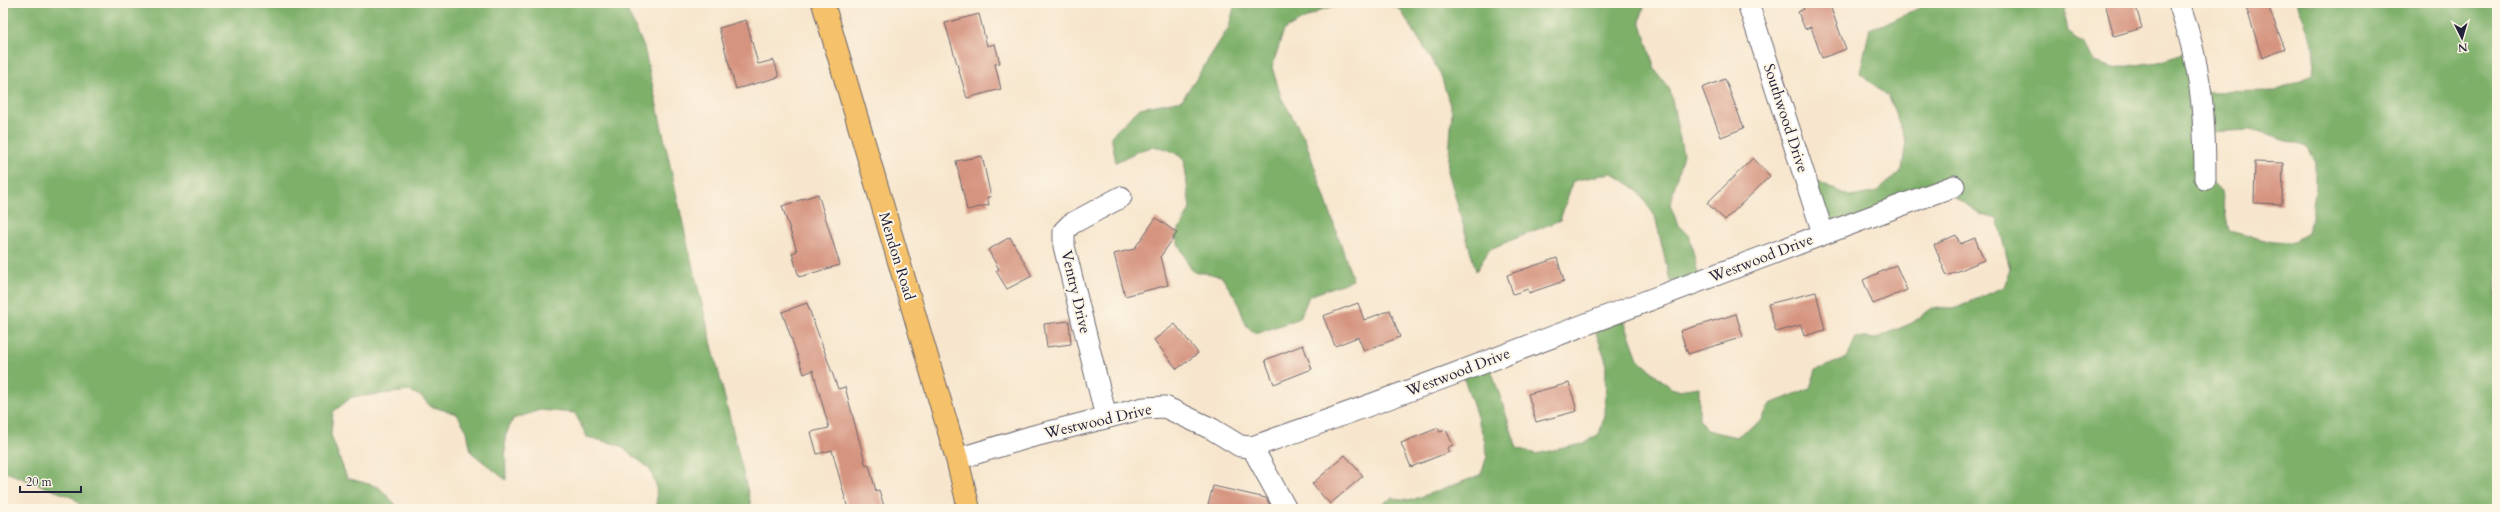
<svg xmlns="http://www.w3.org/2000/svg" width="2500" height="512" font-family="Cardo,serif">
	<rect width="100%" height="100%" fill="#fcf5e5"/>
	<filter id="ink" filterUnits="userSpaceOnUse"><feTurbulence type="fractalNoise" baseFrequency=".025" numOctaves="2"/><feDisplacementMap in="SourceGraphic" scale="8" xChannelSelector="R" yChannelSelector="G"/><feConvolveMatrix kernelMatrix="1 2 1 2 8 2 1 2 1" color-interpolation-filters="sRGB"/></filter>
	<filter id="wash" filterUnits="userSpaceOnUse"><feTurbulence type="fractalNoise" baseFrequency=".012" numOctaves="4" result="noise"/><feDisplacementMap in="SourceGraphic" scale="16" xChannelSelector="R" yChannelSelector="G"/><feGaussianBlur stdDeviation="0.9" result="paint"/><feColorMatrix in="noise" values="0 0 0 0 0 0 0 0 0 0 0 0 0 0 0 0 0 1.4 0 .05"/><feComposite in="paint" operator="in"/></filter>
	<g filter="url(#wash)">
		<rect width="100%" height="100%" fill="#f7e6cd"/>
		<path fill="#7eb06b" stroke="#506953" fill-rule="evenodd" d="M3 3H624L644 47 689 251 752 509H657L656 485 649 468 619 445 587 437 575 413 540 410 513 419 505 437 506 480 471 452 467 431 457 414 430 406 422 397 410 391 352 397 333 412 331 435 347 478 379 487 397 506 405 509H83L74 498 3 471Z
			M1235 3H1344L1321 10 1284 30 1272 67 1281 97 1305 139 1353 280 1309 296 1300 318 1256 334 1246 325 1237 300 1221 276 1192 271 1175 237 1190 209 1184 160C1158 137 1143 149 1116 162L1111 136 1140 108 1182 100 1229 27Z
			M1382 3H1648L1644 7 1640 20 1655 70 1670 90 1683 154 1670 204 1678 225 1689 234 1699 278 1670 281 1655 216 1636 189 1612 173 1573 181 1560 220 1490 249 1476 271 1448 171 1452 112 1440 73 1400 9Z
			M1929 3H2067L2064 11 2068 31 2075 39 2085 44 2094 62 2113 68 2158 62 2196 50 2204 92 2275 91 2313 74 2315 48 2297 3H2497V509H1373L1392 498 1412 500 1481 475 1487 456 1484 438 1461 369 1488 360 1517 448 1536 454 1582 444 1599 434 1605 415 1606 361 1595 330 1624 320 1638 359 1671 388 1678 390 1699 387V419L1707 430 1736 437 1762 420 1770 404 1810 388 1816 370 1847 358 1856 337 1874 339 1912 323 1932 308 1954 309 2004 287 2010 269 1997 219 1982 215 1943 189 1829 230 1808 178 1851 197 1877 192 1902 170 1906 141 1889 97 1860 73 1870 28 1886 24ZM2250 130 2307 147 2316 165V188L2308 233 2291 243 2273 242 2229 231 2221 191 2207 177 2206 132Z"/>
		<g id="blocks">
			<path fill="#d59480" d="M1802 3H1829L1846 49 1822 58 1811 27 1805 29 1798 12 1804 9Z
				M2105 3H2135L2142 28 2114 36Z
				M2245 3H2267L2285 49 2262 58Z
				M979 14 987 46 995 44 1000 63 995 64 1001 89 967 98 945 23Z
				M746 20 758 64 774 60 779 77 736 89 719 28Z
				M1725 79 1744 128 1721 137 1702 88Z
				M982 156 991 197H987L989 205 967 210 956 161Z
				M1753 158 1770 176 1725 220 1707 203Z
				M2255 162 2283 163 2282 204 2254 203Z
				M818 194 840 265 799 277 792 253 797 251 782 206Z
				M1156 218 1177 233 1161 256 1168 285 1125 296 1114 254 1134 249Z
				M1956 235 1960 244 1975 238 1984 260 1947 276 1934 245Z
				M1010 237 1032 276 1007 289 996 271 999 269 988 250Z
				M1557 258 1564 281 1529 293 1528 289 1513 294 1507 275Z
				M1896 265 1907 290 1873 304 1863 280Z
				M1816 292 1825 330 1804 336 1801 325 1776 332 1768 304Z
				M807 303 838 389 845 387 866 466 869 465 876 491 879 490 884 506 873 509H848L832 450 817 454 811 432 829 428 813 370 804 374 782 312Z
				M1358 303 1364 320 1390 310 1400 337 1364 351 1358 337 1335 346 1323 316Z
				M1736 314 1743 337 1688 354 1680 331Z
				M1069 321 1071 344 1047 347 1044 324Z
				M1175 324 1198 353 1177 369 1154 340Z
				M1303 345 1312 369 1274 384 1265 360Z
				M1569 383 1577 411 1536 422 1528 394Z
				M1438 428 1440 432 1446 430 1453 445 1447 448 1449 452 1411 467 1401 443Z
				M1345 455 1363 476 1330 504 1312 484Z
				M1213 486 1266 498 1272 509H1207Z"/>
		</g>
	</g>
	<g filter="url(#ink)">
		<use href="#blocks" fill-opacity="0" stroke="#6d676e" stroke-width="1"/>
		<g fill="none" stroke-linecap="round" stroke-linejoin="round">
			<defs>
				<path id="minor" d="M1748 3 1823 233
					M2179 3C2201 66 2205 112 2205 179
					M1106 417 1064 246V231L1071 224 1121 197
					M1252 447 1286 509
					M957 459 1030 437 1144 408 1165 407 1212 429 1240 446 1252 447C1488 365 1719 271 1954 186"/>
				<path id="primary" d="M823 3 957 459 969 509"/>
			</defs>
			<use href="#minor" stroke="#6d676e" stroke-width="23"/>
			<use href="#primary" stroke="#6d676e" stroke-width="24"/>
			<use href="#minor" stroke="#fff" stroke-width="21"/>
			<use href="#primary" stroke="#f5c16b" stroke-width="22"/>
		</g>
	</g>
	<g text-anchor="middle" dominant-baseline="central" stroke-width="4" stroke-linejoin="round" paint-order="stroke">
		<g font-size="15" fill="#22223b" stroke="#fcf5e5">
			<text transform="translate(1786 118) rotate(72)">Southwood Drive</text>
			<text transform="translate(897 256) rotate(73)">Mendon Road</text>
			<text transform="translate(1761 258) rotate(-21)">Westwood Drive</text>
			<text transform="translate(1076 292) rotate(77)">Ventry Drive</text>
			<text transform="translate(1458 372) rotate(-21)">Westwood Drive</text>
			<text transform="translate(1098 421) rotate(-13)">Westwood Drive</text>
		</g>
	</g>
	<rect width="2500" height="512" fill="none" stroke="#fcf5e5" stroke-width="16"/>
	<g transform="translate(2462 38) rotate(175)" stroke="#fcf5e5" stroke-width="3" paint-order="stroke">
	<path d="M0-3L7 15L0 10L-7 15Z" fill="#22223b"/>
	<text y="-6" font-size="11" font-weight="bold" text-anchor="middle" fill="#22223b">N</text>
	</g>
	<path d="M20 486v6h61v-6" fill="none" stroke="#22223b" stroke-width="2"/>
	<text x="26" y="486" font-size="12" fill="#22223b" stroke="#fcf5e5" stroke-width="3" paint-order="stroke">20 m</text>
</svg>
